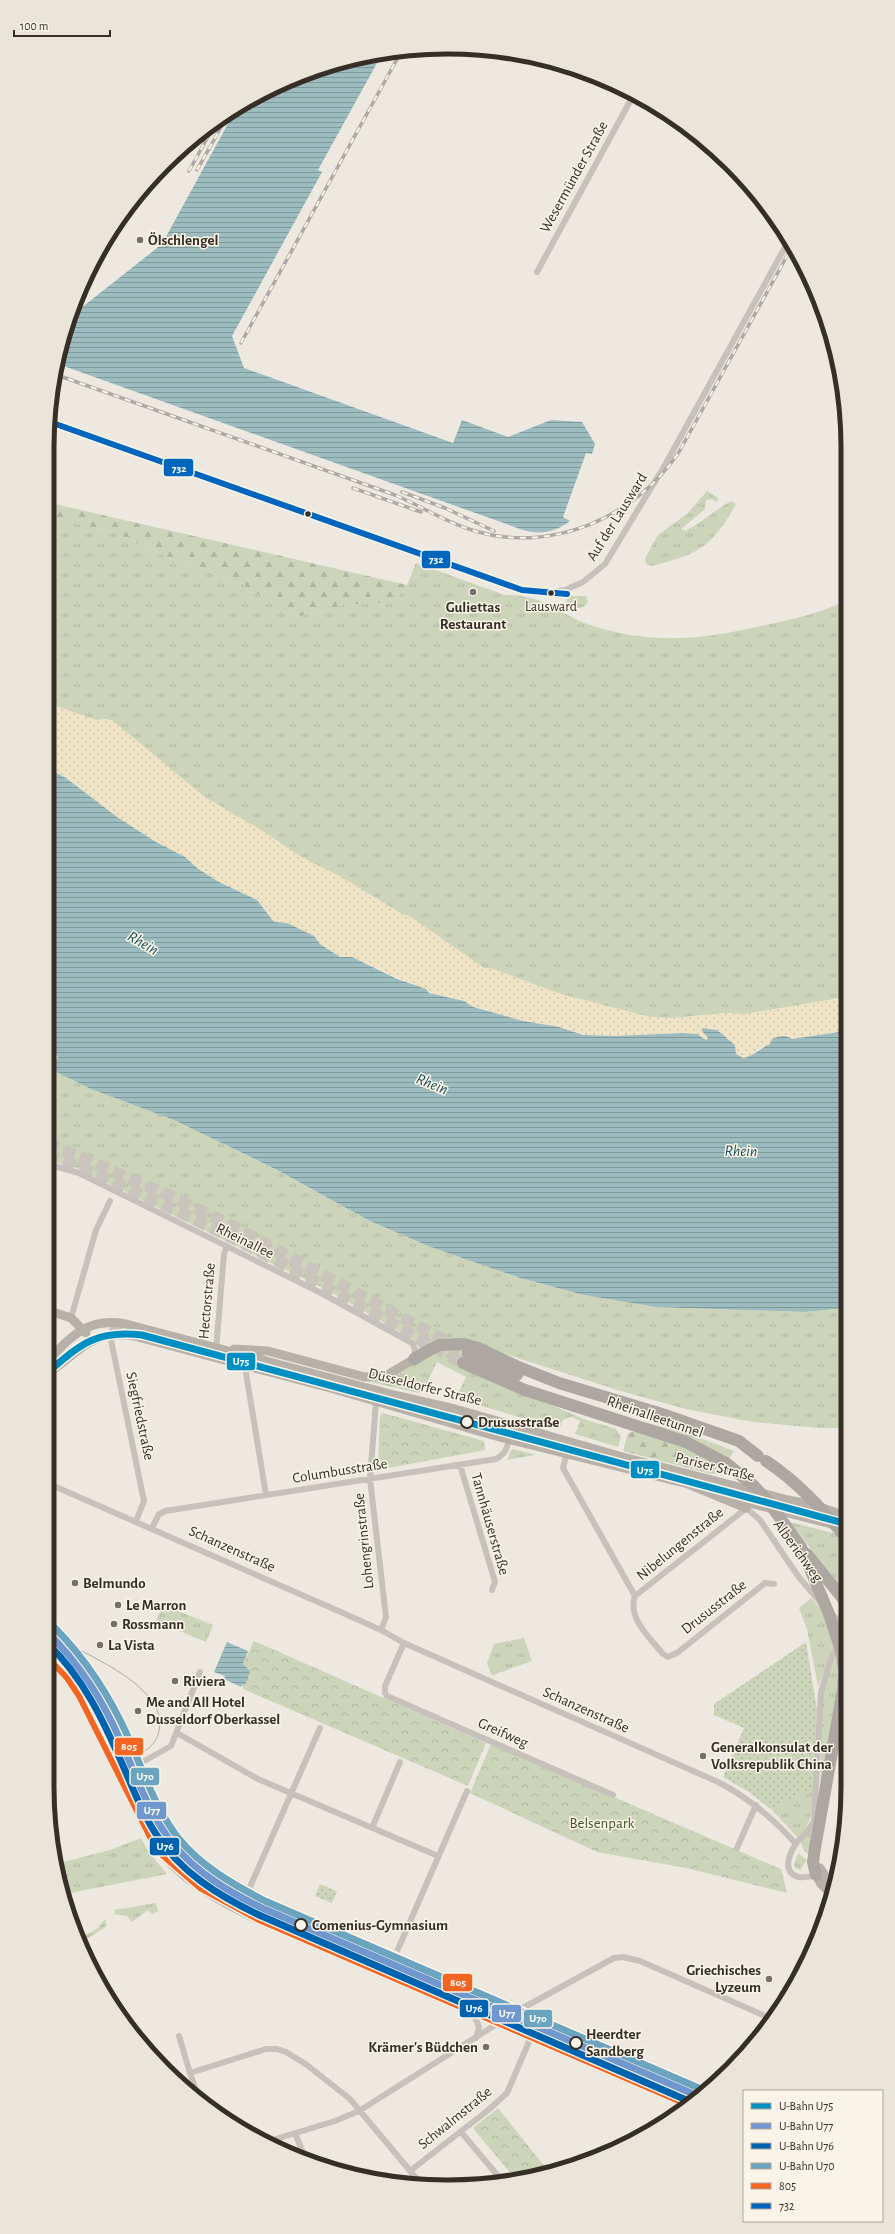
<svg xmlns="http://www.w3.org/2000/svg" width="895" height="2234" font-family="'Alegreya Sans',sans-serif">
	<defs>
		<pattern id="grass-tufts" width="24" height="20" patternUnits="userSpaceOnUse"><rect width="24" height="20" fill="#ccd4ba"/><path d="M3 7l-1-3M5 7V3M7 7l1-3M15 17l-1-3M17 17v-4M19 17l1-3" fill="none" stroke="#b0b6a0"/></pattern>
		<pattern id="forest-firs" width="22" height="20" patternUnits="userSpaceOnUse"><rect width="22" height="20" fill="#ccd4ba"/><path d="M5 1l3.5 6h-7zM16 11l3.5 6h-7z" fill="#b0b6a0"/></pattern>
		<pattern id="sand-dots" width="8" height="8" patternUnits="userSpaceOnUse"><rect width="8" height="8" fill="#efe4c6"/><path d="M2 2h.1M6 6h.1" fill="none" stroke="#cec4aa" stroke-width="1.8" stroke-linecap="round"/></pattern>
		<pattern id="park-crowns" width="20" height="18" patternUnits="userSpaceOnUse"><rect width="20" height="18" fill="#ccd4ba"/><path d="M2 6a3 3 0 1 1 6 0M12 15a3 3 0 1 1 6 0" fill="none" stroke="#b0b6a0"/></pattern>
		<pattern id="garden-dots" width="8" height="8" patternUnits="userSpaceOnUse"><rect width="8" height="8" fill="#ccd4ba"/><path d="M2 2h.1M6 6h.1" fill="none" stroke="#b0b6a0" stroke-width="1.8" stroke-linecap="round"/></pattern>
		<pattern id="water-rules" width="6" height="5" patternUnits="userSpaceOnUse"><rect width="6" height="5" fill="#9cbcbf"/><path d="M0 2.5h6" fill="none" stroke="#80999b"/></pattern>
	</defs>
	<rect width="100%" height="100%" fill="#ede9e1"/>
	<path fill="url(#grass-tufts)" d="M707 491 719 499 716 502 712 499 706 500 705 509 681 529 685 531C701 523 715 510 731 501L736 504C712 547 698 555 651 566L646 564 645 558 658 535 688 513Z
		M47 514 63 520 112 532 170 558 202 568 245 585 249 591 266 597 287 614 300 616 343 605 389 603 400 593H404L416 563 505 595C544 594 558 614 590 625 652 645 699 640 761 626 790 620 818 614 845 601L846 997 745 1014 726 1013 673 1018 650 1017 560 994 493 969 484 968 409 916 402 914 341 877 301 857 266 833 203 796 113 721 106 719 96 720 52 705 47 697Z
		M568 596H586L588 602C582 611 574 608 565 605Z
		M56 1055 72 1080 174 1120 274 1169 368 1220 428 1246 520 1278 584 1295 656 1307 804 1312 847 1308V1428H819L753 1422 686 1409 624 1392 477 1345 419 1352V1348L414 1340 327 1290 72 1166 47 1161V1062Z
		M468 1347 460 1366 584 1419 616 1429 621 1437 618 1447 575 1434 580 1421 572 1417 563 1420 559 1429 456 1398 466 1377 437 1362 426 1385 419 1393 361 1380H376L433 1349Z
		M637 1420 692 1435 734 1451 728 1460Z
		M512 1449 534 1454 535 1455 507 1460Z
		M790 1522 837 1534 847 1546 848 1596Z
		M811 1598 822 1610 834 1648 818 1686 807 1629 799 1608Z
		M163 1605 213 1625 206 1642 156 1621Z
		M524 1638 532 1661 493 1675 491 1674 487 1663 494 1644Z
		M836 1652 839 1685 820 1795 822 1704 825 1682Z
		M805 1790 813 1795C812 1812 812 1826 797 1837L772 1810Z
		M813 1826 811 1857 804 1851 800 1840Z
		M141 1838 148 1851 167 1874 65 1894 64 1899 55 1864 110 1850Z
		M798 1853 807 1860 800 1870 795 1868 794 1864Z
		M156 1903 158 1911 152 1914 148 1910 132 1922 127 1916 114 1914V1910Z
		M105 1919 107 1926 81 1943 79 1939 98 1928Z"/>
	<path fill="url(#forest-firs)" d="M47 502 76 509 407 585 404 593 400 594 397 600 389 603 343 605 300 616 287 614 266 597 249 591 245 585 202 568 170 558 112 532 63 520 47 514Z
		M636 1431 687 1447 724 1467 721 1471 724 1473 711 1474 623 1451 628 1433Z"/>
	<path fill="url(#sand-dots)" d="M47 697 52 705 96 720 106 719 113 721 203 796 266 833 301 857 341 877 402 914 409 916 484 968 493 969 560 994 650 1017 673 1018 726 1013 745 1014 846 997V1031L791 1039 790 1038 759 1049 751 1056 744 1058 736 1054 735 1045 713 1028 703 1029 708 1038 706 1040 697 1034 682 1033 617 1036 583 1035 559 1027 523 1021 492 1012 486 1009 473 1007 464 1001 442 995 439 996 352 957H340L320 944 314 936 281 922H274L270 920 266 909 257 900 219 882 197 868 185 857 156 842 117 817 66 778 47 768Z"/>
	<path fill="url(#park-crowns)" d="M383 1413 484 1441 485 1450 383 1469 378 1463 380 1416Z
		M254 1641 486 1743 468 1786 243 1689V1684H244L243 1664Z
		M491 1744 781 1869 787 1893 686 1868 597 1852 470 1793Z
		M498 2108 549 2172 516 2180 473 2128Z"/>
	<path fill="url(#garden-dots)" d="M806 1642 817 1710 813 1795 809 1796 805 1790 772 1810 749 1792 723 1777 744 1728 714 1715V1704Z
		M320 1884 337 1891 332 1903 315 1896Z"/>
	<path fill="url(#water-rules)" d="M382 54 318 170 322 172 232 336 244 368 453 443 462 420 508 437 551 420 582 422 595 444 592 454 586 453 563 517 570 521C555 532 541 535 523 530L58 364 61 344 71 316 162 244 236 109 247 101 319 68Z
		M47 768 66 778 117 817 156 842 185 857 197 868 219 882 257 900 274 922 287 923 314 936 320 944 340 957H352L397 979 426 989 429 993 464 1001 473 1007 523 1021 559 1027 583 1035 617 1036 682 1033 697 1034 706 1040 708 1038 702 1031 703 1028 717 1030 735 1045 736 1054 743 1058C753 1057 761 1048 770 1044L772 1039C779 1036 785 1034 792 1039L846 1031 847 1308 804 1312 656 1307 584 1295 520 1278 428 1246 368 1220 275 1169 174 1120 89 1088 53 1070V1066L58 1058 57 1055 54 1056 47 1062Z
		M227 1642 248 1651 243 1664 250 1671 245 1685 243 1684 241 1687 224 1679 225 1676 214 1672Z"/>
	<g fill="none" stroke-linecap="round" stroke-linejoin="round">
		<path stroke="#c9c4bc" stroke-width="12" stroke-dasharray="12 6" stroke-linecap="butt" d="M47 1143 177 1199 234 1227 468 1353
			M47 1154C128 1187 206 1223 283 1264 343 1296 403 1331 463 1363"/>
		<path stroke="#c6c1ba" stroke-width="6" d="M537 272 634 94
			M50 422 522 590 543 593 565 590 583 582 605 564 665 465 789 240
			M47 1164 79 1173 321 1293 412 1343 415 1349 414 1359
			M71 1318 96 1230 110 1201
			M123 1325 112 1330 110 1335 144 1501 136 1521
			M216 1350 224 1254 227 1246
			M247 1366 246 1373 266 1495
			M376 1402 370 1479 386 1617 381 1630
			M567 1453 563 1468 635 1596C627 1618 650 1638 663 1654L668 1657 677 1653 765 1583 774 1584
			M460 1465 495 1582 492 1590
			M47 1483 343 1613 381 1630 404 1643 718 1782C749 1798 773 1818 796 1844
			M746 1508 760 1520 798 1576 820 1602
			M152 1528 159 1514 165 1511 496 1459C511 1451 510 1436 504 1423
			M635 1596 748 1507
			M404 1643 385 1686V1693L387 1696 613 1795
			M177 1733 258 1779 438 1856
			M139 1764 171 1746 200 1672
			M372 1828 400 1762
			M737 1848 756 1805
			M818 1875C812 1876 806 1878 799 1877 780 1873 790 1850 799 1840 805 1833 810 1830 814 1821L821 1692 831 1658 848 1630 832 1614
			M251 1916 246 1908V1896L320 1728
			M395 1956 467 1791
			M473 2012 479 2027 476 2038
			M179 2036 190 2073 266 2049H277L286 2052 307 2065 350 2099 422 2185
			M190 2073 195 2088
			M461 2132 503 2182
			M295 2133 306 2160
			M266 2142 335 2121 359 2111 519 2010 614 1958 623 1957 640 1961 772 2019
			M410 2171 487 2111 507 2093 531 2037"/>
		<path stroke="#b7b1aa" stroke-width="9" d="M47 1310 71 1318 86 1333
			M234 1349 268 1351 365 1377 387 1375 414 1359
			M47 1362C71 1336 88 1317 126 1324L398 1396 455 1409 619 1456 788 1500 813 1505 847 1516
			M47 1374C79 1353 90 1329 134 1336L334 1389 492 1435 688 1484 746 1508
			M738 1500 847 1528
			M47 1622 86 1664 99 1684 157 1804 181 1844 198 1860 219 1876 262 1898 706 2090
			M47 1657 67 1678 79 1696 152 1841C178 1879 218 1901 259 1920L688 2105
			M136 1804C140 1811 144 1816 153 1814L157 1804
			M820 1868 825 1876 835 1886
			M816 1875 821 1884 832 1895"/>
		<path stroke="#aca7a0" stroke-width="12" d="M468 1353 517 1375
			M414 1359 431 1349 440 1345 464 1344 478 1348 516 1366 559 1383 662 1414 739 1441 758 1456
			M463 1363 525 1390 686 1442 726 1463
			M807 1554 848 1605
			M816 1875 813 1862 815 1848 843 1690 844 1672 842 1654"/>
		<path stroke="#aea9a4" stroke-width="1" d="M47 1631C80 1653 123 1667 149 1697 180 1733 137 1778 111 1736"/>
		<defs>
			<path id="rail" d="M197 170 228 115
				M189 171 215 124
				M241 343 402 50
				M57 375 395 495C421 506 445 522 472 530 550 555 635 518 679 452L793 245
				M353 488 421 512
				M402 492 445 508 494 531"/>
		</defs>
		<use href="#rail" stroke="#aea9a4" stroke-width="3.5"/>
		<use href="#rail" stroke="#faf4e8" stroke-width="2" stroke-dasharray="6" stroke-linecap="butt"/>
		<path stroke="#aca7a0" stroke-width="12" d="M766 1461C799 1483 822 1509 847 1539
			M726 1463 754 1486 767 1500 801 1547 829 1614 842 1654"/>
		<defs>
			<path id="bus-1" d="M47 1622 86 1664 99 1684 157 1804 181 1844 219 1876 262 1898 706 2090
				M47 1657 67 1678 79 1696 152 1841 162 1855 200 1888 259 1920 688 2105"/>
			<path id="bus-2" d="M50 422 522 590 567 594"/>
		</defs>
		<use href="#bus-1" stroke="#faf4e8" stroke-width="9"/>
		<use href="#bus-2" stroke="#faf4e8" stroke-width="9"/>
		<use href="#bus-1" stroke="#f26522" stroke-width="6"/>
		<use href="#bus-2" stroke="#0065bd" stroke-width="6"/>
		<defs>
			<path id="metro-1" d="M47 1373C81 1344 95 1330 142 1335L847 1524"/>
			<path id="metro-2" d="M47 1632C80 1664 103 1700 121 1742 137 1777 149 1815 174 1845 197 1873 229 1892 262 1908L698 2096"/>
			<path id="metro-3" d="M47 1643C84 1678 104 1722 124 1768 134 1791 142 1813 156 1834 180 1872 219 1896 259 1915L691 2102"/>
			<path id="metro-4" d="M53 1626C86 1659 110 1696 129 1739 144 1773 156 1810 179 1839 202 1867 234 1885 265 1901L701 2089"/>
		</defs>
		<use href="#metro-1" stroke="#faf4e8" stroke-width="10"/>
		<use href="#metro-2" stroke="#faf4e8" stroke-width="10"/>
		<use href="#metro-3" stroke="#faf4e8" stroke-width="10"/>
		<use href="#metro-4" stroke="#faf4e8" stroke-width="10"/>
		<use href="#metro-1" stroke="#008fc2" stroke-width="7"/>
		<use href="#metro-2" stroke="#7197cf" stroke-width="7"/>
		<use href="#metro-3" stroke="#0063af" stroke-width="7"/>
		<use href="#metro-4" stroke="#6aa4bf" stroke-width="7"/>
	</g>
	<g fill="#776f69" stroke="#faf4e8" stroke-width="1.5">
		<circle cx="140" cy="240" r="4"/>
		<circle cx="473" cy="592" r="4"/>
		<circle cx="75" cy="1583" r="4"/>
		<circle cx="118" cy="1605" r="4"/>
		<circle cx="114" cy="1624" r="4"/>
		<circle cx="100" cy="1645" r="4"/>
		<circle cx="175" cy="1681" r="4"/>
		<circle cx="138" cy="1711" r="4"/>
		<circle cx="703" cy="1756" r="4"/>
		<circle cx="769" cy="1979" r="4"/>
		<circle cx="486" cy="2047" r="4"/>
	</g>
	<g fill="#372e28" stroke="#faf4e8" stroke-width="1.5">
		<circle cx="308" cy="514" r="3.5"/>
		<circle cx="551" cy="593" r="3.5"/>
	</g>
	<g fill="#faf4e8" stroke="#372e28" stroke-width="2">
		<circle cx="467" cy="1422" r="6"/>
		<circle cx="301" cy="1925" r="6"/>
		<circle cx="576" cy="2043" r="6"/>
	</g>
	<g text-anchor="middle" dominant-baseline="central" stroke-width="3" stroke-linejoin="round" paint-order="stroke">
		<g font-size="14" fill="#372e28" stroke="#faf4e8">
			<text x="551" y="607">Lausward</text>
		</g>
		<g font-size="15" fill="#372e28" stroke="#faf4e8">
			<text transform="translate(574 177) rotate(-61)">Wesermünder Straße</text>
			<text transform="translate(617 517) rotate(-58)">Auf der Lausward</text>
			<text transform="translate(245 1241) rotate(26)">Rheinallee</text>
			<text transform="translate(207 1301) rotate(-85)">Hectorstraße</text>
			<text transform="translate(425 1387) rotate(14)">Düsseldorfer Straße</text>
			<text transform="translate(140 1416) rotate(78)">Siegfriedstraße</text>
			<text transform="translate(655 1417) rotate(19)">Rheinalleetunnel</text>
			<text transform="translate(715 1467) rotate(14)">Pariser Straße</text>
			<text transform="translate(340 1471) rotate(-9)">Columbusstraße</text>
			<text transform="translate(490 1524) rotate(74)">Tannhäuserstraße</text>
			<text transform="translate(364 1541) rotate(-96)">Lohengrinstraße</text>
			<text transform="translate(680 1544) rotate(-39)">Nibelungenstraße</text>
			<text transform="translate(232 1549) rotate(24)">Schanzenstraße</text>
			<text transform="translate(798 1551) rotate(54)">Alberichweg</text>
			<text transform="translate(714 1607) rotate(-38)">Drususstraße</text>
			<text transform="translate(586 1710) rotate(24)">Schanzenstraße</text>
			<text transform="translate(503 1733) rotate(24)">Greifweg</text>
			<text transform="translate(455 2118) rotate(-39)">Schwalmstraße</text>
		</g>
		<g font-size="15" font-weight="bold" fill="#372e28" stroke="#faf4e8" text-anchor="start">
			<text x="148" y="240">Ölschlengel</text>
			<text x="473" y="607" text-anchor="middle">Guliettas<tspan x="473" dy="17">Restaurant</tspan></text>
			<text x="83" y="1583">Belmundo</text>
			<text x="126" y="1605">Le Marron</text>
			<text x="122" y="1624">Rossmann</text>
			<text x="108" y="1645">La Vista</text>
			<text x="183" y="1681">Riviera</text>
			<text x="146" y="1702">Me and All Hotel<tspan x="146" dy="17">Dusseldorf Oberkassel</tspan></text>
			<text x="711" y="1747">Generalkonsulat der<tspan x="711" dy="17">Volksrepublik China</tspan></text>
			<text x="761" y="1970" text-anchor="end">Griechisches<tspan x="761" dy="17">Lyzeum</tspan></text>
			<text x="478" y="2047" text-anchor="end">Krämer's Büdchen</text>
		</g>
		<g font-size="15" font-weight="bold" fill="#372e28" stroke="#faf4e8" text-anchor="start">
			<text x="478" y="1422">Drususstraße</text>
			<text x="312" y="1925">Comenius-Gymnasium</text>
			<text x="586" y="2034">Heerdter<tspan x="586" dy="17">Sandberg</tspan></text>
		</g>
		<g font-size="15" fill="#42572a" stroke="#faf4e8">
			<text x="602" y="1823">Belsenpark</text>
		</g>
		<g font-size="16" font-style="italic" fill="#1b505b" stroke="#faf4e8">
			<text transform="translate(143 943) rotate(30)">Rhein</text>
			<text transform="translate(432 1084) rotate(22)">Rhein</text>
			<text transform="translate(741 1151) rotate(1)">Rhein</text>
		</g>
	</g>
	<path d="M0 0H895V2234H0ZM447 54H448A393 393 0 0 1 841 447V1787A393 393 0 0 1 448 2180H447A393 393 0 0 1 54 1787V447A393 393 0 0 1 447 54Z" fill="#eae4d9" fill-rule="evenodd"/>
	<path fill="none" stroke="#372e28" stroke-width="5" d="M447 54H448A393 393 0 0 1 841 447V1787A393 393 0 0 1 448 2180H447A393 393 0 0 1 54 1787V447A393 393 0 0 1 447 54Z"/>
	<g stroke="#faf4e8" stroke-width="1.5">
		<rect x="163" y="458" width="31" height="19" rx="4" fill="#0065bd"/>
		<rect x="421" y="550" width="30" height="19" rx="4" fill="#0065bd"/>
		<rect x="226" y="1352" width="30" height="19" rx="4" fill="#008fc2"/>
		<rect x="630" y="1460" width="30" height="19" rx="4" fill="#008fc2"/>
		<rect x="114" y="1737" width="30" height="19" rx="4" fill="#f26522"/>
		<rect x="130" y="1767" width="30" height="19" rx="4" fill="#6aa4bf"/>
		<rect x="136" y="1801" width="31" height="19" rx="4" fill="#7197cf"/>
		<rect x="149" y="1837" width="31" height="19" rx="4" fill="#0063af"/>
		<rect x="442" y="1973" width="31" height="19" rx="4" fill="#f26522"/>
		<rect x="459" y="1999" width="30" height="19" rx="4" fill="#0063af"/>
		<rect x="491" y="2004" width="31" height="19" rx="4" fill="#7197cf"/>
		<rect x="523" y="2009" width="30" height="19" rx="4" fill="#6aa4bf"/>
	</g>
	<g font-size="11" text-anchor="middle" font-weight="bold" fill="#fff">
		<text x="179" y="472">732</text>
		<text x="436" y="563">732</text>
		<text x="241" y="1365">U75</text>
		<text x="645" y="1474">U75</text>
		<text x="129" y="1750">805</text>
		<text x="145" y="1780">U70</text>
		<text x="152" y="1814">U77</text>
		<text x="165" y="1850">U76</text>
		<text x="458" y="1986">805</text>
		<text x="474" y="2012">U76</text>
		<text x="507" y="2017">U77</text>
		<text x="538" y="2022">U70</text>
	</g>
	<rect x="743" y="2090" width="140" height="132" fill="#faf4e8" stroke="#aca59b"/>
	<rect x="751" y="2103" width="20" height="6" fill="#008fc2" stroke="#aca59b"/>
	<text x="779" y="2110" font-size="12" fill="#372e28">U-Bahn U75</text>
	<rect x="751" y="2123" width="20" height="6" fill="#7197cf" stroke="#aca59b"/>
	<text x="779" y="2130" font-size="12" fill="#372e28">U-Bahn U77</text>
	<rect x="751" y="2143" width="20" height="6" fill="#0063af" stroke="#aca59b"/>
	<text x="779" y="2150" font-size="12" fill="#372e28">U-Bahn U76</text>
	<rect x="751" y="2163" width="20" height="6" fill="#6aa4bf" stroke="#aca59b"/>
	<text x="779" y="2170" font-size="12" fill="#372e28">U-Bahn U70</text>
	<rect x="751" y="2183" width="20" height="6" fill="#f26522" stroke="#aca59b"/>
	<text x="779" y="2190" font-size="12" fill="#372e28">805</text>
	<rect x="751" y="2203" width="20" height="6" fill="#0065bd" stroke="#aca59b"/>
	<text x="779" y="2210" font-size="12" fill="#372e28">732</text>
	<path d="M14 30v6h96v-6" fill="none" stroke="#372e28" stroke-width="2"/>
	<text x="20" y="30" font-size="12" fill="#372e28" stroke="#faf4e8" stroke-width="3" paint-order="stroke">100 m</text>
</svg>
